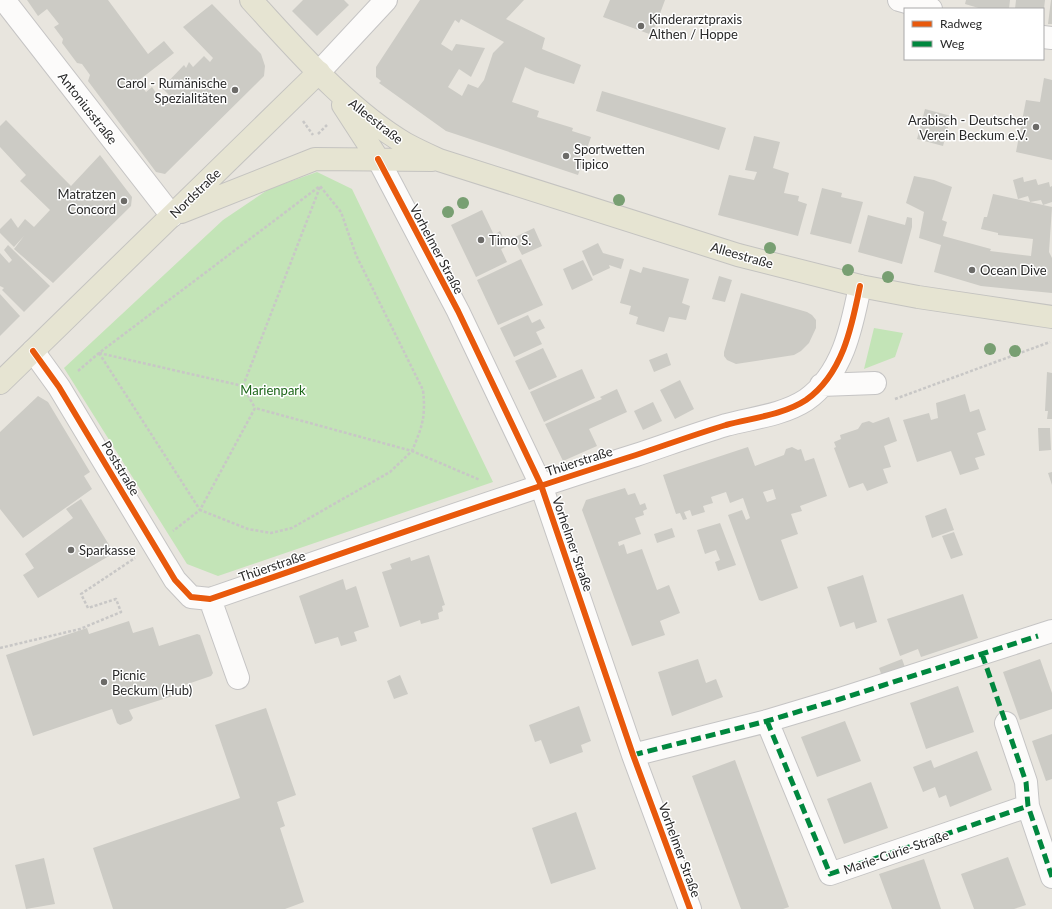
<svg xmlns="http://www.w3.org/2000/svg" width="1052" height="909" font-family="Lato,sans-serif">
	<rect width="100%" height="100%" fill="#e8e5de"/>
	<path fill="#c3e4b7" d="M317 172 352 189 493 482 218 576 187 564 64 368 223 220 269 189Z
		M874 328 903 333 895 357 864 369Z"/>
	<path fill="#cccbc5" fill-rule="evenodd" d="M27 0H108L148 54 164 41 174 53 138 81 146 92 152 87 159 97 154 101 158 106 170 96 162 88 184 65 186 68 189 62 193 67 204 56 210 62 213 58 183 27 212 4 261 54 265 66 264 76 165 174 156 172 88 81 90 75 82 64 77 63 62 43 63 39 54 27 59 24 47 9 38 16Z
		M303 0H344L349 5 317 36 292 11Z
		M420 0H524L506 19 545 38 542 49 581 65 574 84 535 72 525 67 512 102 539 111 537 117 573 128 572 131 591 137 578 175 446 131 379 83 381 81 376 77V67ZM461 19 504 42 493 53 484 80 478 88 468 84 462 96 448 87 459 69 471 77 485 48 456 44 452 51 441 44 455 20 459 23Z
		M610 0H665L652 35 603 17Z
		M966 0H1010L1009 9H982L965 4Z
		M1016 0H1045L1044 9H1015Z
		M1051 0H1052V24H1048Z
		M1044 78 1052 80V160L1016 152 1026 100 1040 102Z
		M602 91 726 128 719 150 596 111Z
		M925 109 951 116 943 146 917 139Z
		M6 120 71 186 100 155 132 197 131 206 53 283 14 249 24 236 14 247 0 233V229L11 218 18 228 25 219 34 227 50 210 20 181 26 175 0 147V126Z
		M754 136 780 142 773 168 789 173 784 193 799 196 798 201 807 204 798 236 718 215 729 175 754 180 757 172 745 170Z
		M914 176 934 180 952 187 942 220 947 222 943 236 991 249 990 251 1031 256 1033 239 998 235V233L981 229 984 217H987L993 194 1052 207 1049 252 1052 258V293L981 286 934 272 941 245 919 238 924 212 906 203Z
		M1023 177 1024 182 1036 179 1038 185 1049 182 1050 187 1052 186V202L1043 205 1041 200 1030 202 1028 196 1018 199 1013 180Z
		M822 188 842 193 841 197 863 202 851 244 810 234Z
		M482 210 494 235 500 231 507 246 501 249 507 262 476 277 451 225Z
		M868 215 905 225 907 217 912 218V227L902 264 858 252Z
		M534 228 542 246 522 255 513 238Z
		M598 243 603 253 624 259 621 269 609 265 610 268 593 276 582 251Z
		M8 245 50 286 24 312 2 290 4 288 0 286V253L9 263 12 260 4 250Z
		M521 259 543 305 498 325 477 280Z
		M583 260 593 280 572 290 563 269Z
		M643 267 689 279 682 303 690 306 686 320 669 317 664 332 636 324 638 317 629 314 631 306 620 303 630 269 641 273Z
		M719 276 732 280 725 302 712 299Z
		M741 293 807 312 812 315 816 320V328L809 343 801 351 794 355 736 364 727 360 724 356V352Z
		M0 294 20 316 0 336Z
		M528 315 532 323 540 319 545 328 536 332 542 344 514 357 500 328Z
		M543 348 557 377 529 390 515 361Z
		M667 353 671 365 654 372 649 360Z
		M582 369 595 398 544 422 530 392Z
		M1047 372 1052 373V419H1047L1048 411H1045Z
		M680 380 694 409 675 419 660 390Z
		M617 389 627 412 589 429 597 446 563 461 545 424 602 399 600 397Z
		M965 394 970 412 979 409 986 430 977 433 985 455 975 458 979 469 960 475 951 451 917 462 903 420 929 413 931 420 938 418 936 403Z
		M38 396 48 402 90 472 84 476 92 489 23 538 0 509V432Z
		M653 402 662 421 643 430 634 411Z
		M889 417 897 441 884 446 891 467 883 469 888 483 867 491 863 483 849 488 834 448 836 447 834 442 841 439 840 435 858 429 862 423 869 421 873 423Z
		M1038 428H1050L1051 450 1039 451Z
		M748 447 755 466 784 455 786 449 792 447 798 450 801 449 805 461 814 458 827 496 800 506 802 511 791 514 798 534 781 540 798 588 762 601 759 600 728 515 742 510 746 520 750 518 743 498 730 503 726 492 711 497 713 503 703 506 705 512 692 516 690 510 684 512 687 519 683 520 680 513 676 514 663 475ZM773 489 776 499 767 502 763 492Z
		M1052 472V485L1048 473Z
		M625 488 628 495 635 493 640 505 645 503 647 509 643 511 644 515 635 518 641 534 618 542 619 546 624 544 627 554 642 549 657 590 669 585 680 613 660 621 665 635 632 646 582 510 586 500Z
		M81 499 114 553 38 598 23 575 34 568 25 554 73 518 66 509Z
		M946 508 954 530 932 538 925 516Z
		M720 523 736 565 718 571 715 562 720 560 716 550 705 554 697 530Z
		M672 528 675 537 657 543 654 534Z
		M954 532 963 555 951 559 942 536Z
		M429 555 445 605 442 606 443 611 438 613 439 619 421 624 420 620 400 627 382 572 392 569 390 564 410 557 411 561Z
		M863 575 877 622 856 629 854 622 840 627 827 587Z
		M343 579 346 590 356 586 369 627 354 632 357 641 341 646 338 637 315 644 299 596Z
		M963 594 978 638 921 657 918 649 900 656 887 619Z
		M129 621 133 633 153 627 159 646 197 634 200 635 213 673 211 676 173 689 176 695 129 710 133 718 131 721 120 725 117 723 112 709 33 736 6 655 87 628 89 634Z
		M698 659 706 683 716 679 723 697 672 716 658 672Z
		M902 659 906 670 883 679 879 668Z
		M1040 659 1052 693V709L1020 720 1003 672Z
		M400 675 408 694 394 699 387 681Z
		M958 686 974 732 926 749 910 703Z
		M579 706 591 741 581 745 583 752 550 764 541 740 535 742 529 725Z
		M266 708 296 795 277 802 285 826 280 828 304 902 285 909H113L93 848 240 798 215 725Z
		M845 721 861 761 817 777 801 737Z
		M1052 734V779L1046 781 1032 741Z
		M977 751 992 790 950 807 946 795 939 798 935 787 923 792 913 767 931 760 934 768Z
		M735 760 789 907 783 909H741L692 776Z
		M871 782 888 828 844 844 827 799Z
		M576 812 596 869 551 884 532 828Z
		M1008 857 1026 905 1014 909H974L961 874Z
		M44 858 55 904 26 909 15 865Z
		M924 859 941 909H892L879 874Z"/>
	<g fill="none" stroke-linecap="round" stroke-linejoin="round">
		<defs>
			<path id="minor" d="M4 0 172 216
				M899 0 931 9
				M1043 37 1052 38
				M319 72 386 0
				M378 159 458 311 541 485 633 755 690 909
				M33 351 59 387 175 580 191 597 210 599C352 550 493 500 636 455 666 445 696 434 726 425 752 418 783 415 806 400 843 374 852 326 860 286
				M821 385 875 383
				M210 599 238 678
				M767 721 830 874 1028 806
				M1006 723 1026 782 1028 806 1052 877
				M633 755 767 721 837 700 1052 631"/>
			<path id="major" d="M251 0C297 50 348 110 406 144 417 150 428 155 439 160L738 255 860 286 918 297 1052 317
				M343 105 378 159
				M181 212 315 159 432 160
				M0 383 319 72"/>
		</defs>
		<use href="#minor" stroke="#c5c4c4" stroke-width="24"/>
		<use href="#major" stroke="#c4c3c0" stroke-width="24"/>
		<path stroke="#c8c7c6" stroke-width="2.5" stroke-dasharray="3 2" stroke-linecap="butt" d="M303 121 313 135
			M318 134 327 125
			M99 353 200 510 173 531
			M99 353 243 386
			M78 371 99 353 320 186 341 212 356 255 423 390C426 417 422 427 412 451L255 408
			M243 386 320 187
			M243 386 255 408
			M895 399 1050 342
			M255 408 200 510 248 529 271 533 292 528 390 472 412 451 480 480
			M0 648 80 629 121 612 116 599 88 608 81 594 135 558"/>
		<use href="#minor" stroke="#fcfbfa" stroke-width="22"/>
		<use href="#major" stroke="#e6e4d2" stroke-width="22"/>
		<path stroke="#00873e" stroke-width="5" stroke-dasharray="10 5" stroke-linecap="butt" d="M982 654 1026 782 1028 806 1052 877
			M767 721 830 874 1028 806
			M633 755 767 721 837 700 1038 636"/>
		<defs>
			<path id="cycleway" d="M378 159 458 311 541 485 633 755 690 909
				M33 351 59 387 175 580 191 597 210 599C352 550 493 500 636 455 666 445 696 434 726 425 752 418 783 415 806 400 843 374 852 326 860 286"/>
		</defs>
		<use href="#cycleway" stroke="#fff" stroke-width="8"/>
		<use href="#cycleway" stroke="#e8590c" stroke-width="6"/>
	</g>
	<g fill="#789f72">
		<circle cx="619" cy="200" r="6"/>
		<circle cx="463" cy="203" r="6"/>
		<circle cx="448" cy="212" r="6"/>
		<circle cx="770" cy="248" r="6"/>
		<circle cx="848" cy="270" r="6"/>
		<circle cx="888" cy="277" r="6"/>
		<circle cx="990" cy="349" r="6"/>
		<circle cx="1015" cy="351" r="6"/>
	</g>
	<g fill="#6c6b68" stroke="#fff" stroke-width="1.5">
		<circle cx="641" cy="26" r="4"/>
		<circle cx="235" cy="90" r="4"/>
		<circle cx="1036" cy="127" r="4"/>
		<circle cx="566" cy="156" r="4"/>
		<circle cx="124" cy="201" r="4"/>
		<circle cx="481" cy="240" r="4"/>
		<circle cx="972" cy="270" r="4"/>
		<circle cx="71" cy="550" r="4"/>
		<circle cx="104" cy="682" r="4"/>
	</g>
	<g text-anchor="middle" dominant-baseline="central" stroke-width="3" stroke-linejoin="round" paint-order="stroke">
		<g font-size="13" fill="#292929" stroke="#fff" text-anchor="start">
			<text x="649" y="19">Kinderarztpraxis<tspan x="649" dy="15">Althen / Hoppe</tspan></text>
			<text x="227" y="83" text-anchor="end">Carol - Rumänische<tspan x="227" dy="15">Spezialitäten</tspan></text>
			<text x="1028" y="120" text-anchor="end">Arabisch - Deutscher<tspan x="1028" dy="15">Verein Beckum e.V.</tspan></text>
			<text x="574" y="149">Sportwetten<tspan x="574" dy="15">Tipico</tspan></text>
			<text x="116" y="194" text-anchor="end">Matratzen<tspan x="116" dy="15">Concord</tspan></text>
			<text x="489" y="240">Timo S.</text>
			<text x="980" y="270">Ocean Dive</text>
			<text x="79" y="550">Sparkasse</text>
			<text x="112" y="675">Picnic<tspan x="112" dy="15">Beckum (Hub)</tspan></text>
		</g>
		<g font-size="13" fill="#292929" stroke="#fff">
			<text transform="translate(88 108) rotate(52)">Antoniusstraße</text>
			<text transform="translate(376 121) rotate(38)">Alleestraße</text>
			<text transform="translate(195 193) rotate(-44)">Nordstraße</text>
			<text transform="translate(437 249) rotate(62)">Vorhelmer Straße</text>
			<text transform="translate(742 255) rotate(16)">Alleestraße</text>
			<text transform="translate(579 461) rotate(-18)">Thüerstraße</text>
			<text transform="translate(121 468) rotate(59)">Poststraße</text>
			<text transform="translate(573 544) rotate(71)">Vorhelmer Straße</text>
			<text transform="translate(272 566) rotate(-19)">Thüerstraße</text>
			<text transform="translate(680 850) rotate(70)">Vorhelmer Straße</text>
			<text transform="translate(896 852) rotate(-19)">Marie-Curie-Straße</text>
		</g>
		<g font-size="13" fill="#1d6619" stroke="#fff">
			<text x="273" y="390">Marienpark</text>
		</g>
	</g>
	<rect x="904" y="8" width="140" height="52" fill="#ffffff" stroke="#a9a9a9"/>
	<rect x="912" y="21" width="20" height="6" fill="#e8590c" stroke="#a9a9a9"/>
	<text x="940" y="28" font-size="12" fill="#292929">Radweg</text>
	<rect x="912" y="41" width="20" height="6" fill="#00873e" stroke="#a9a9a9"/>
	<text x="940" y="48" font-size="12" fill="#292929">Weg</text>
</svg>
